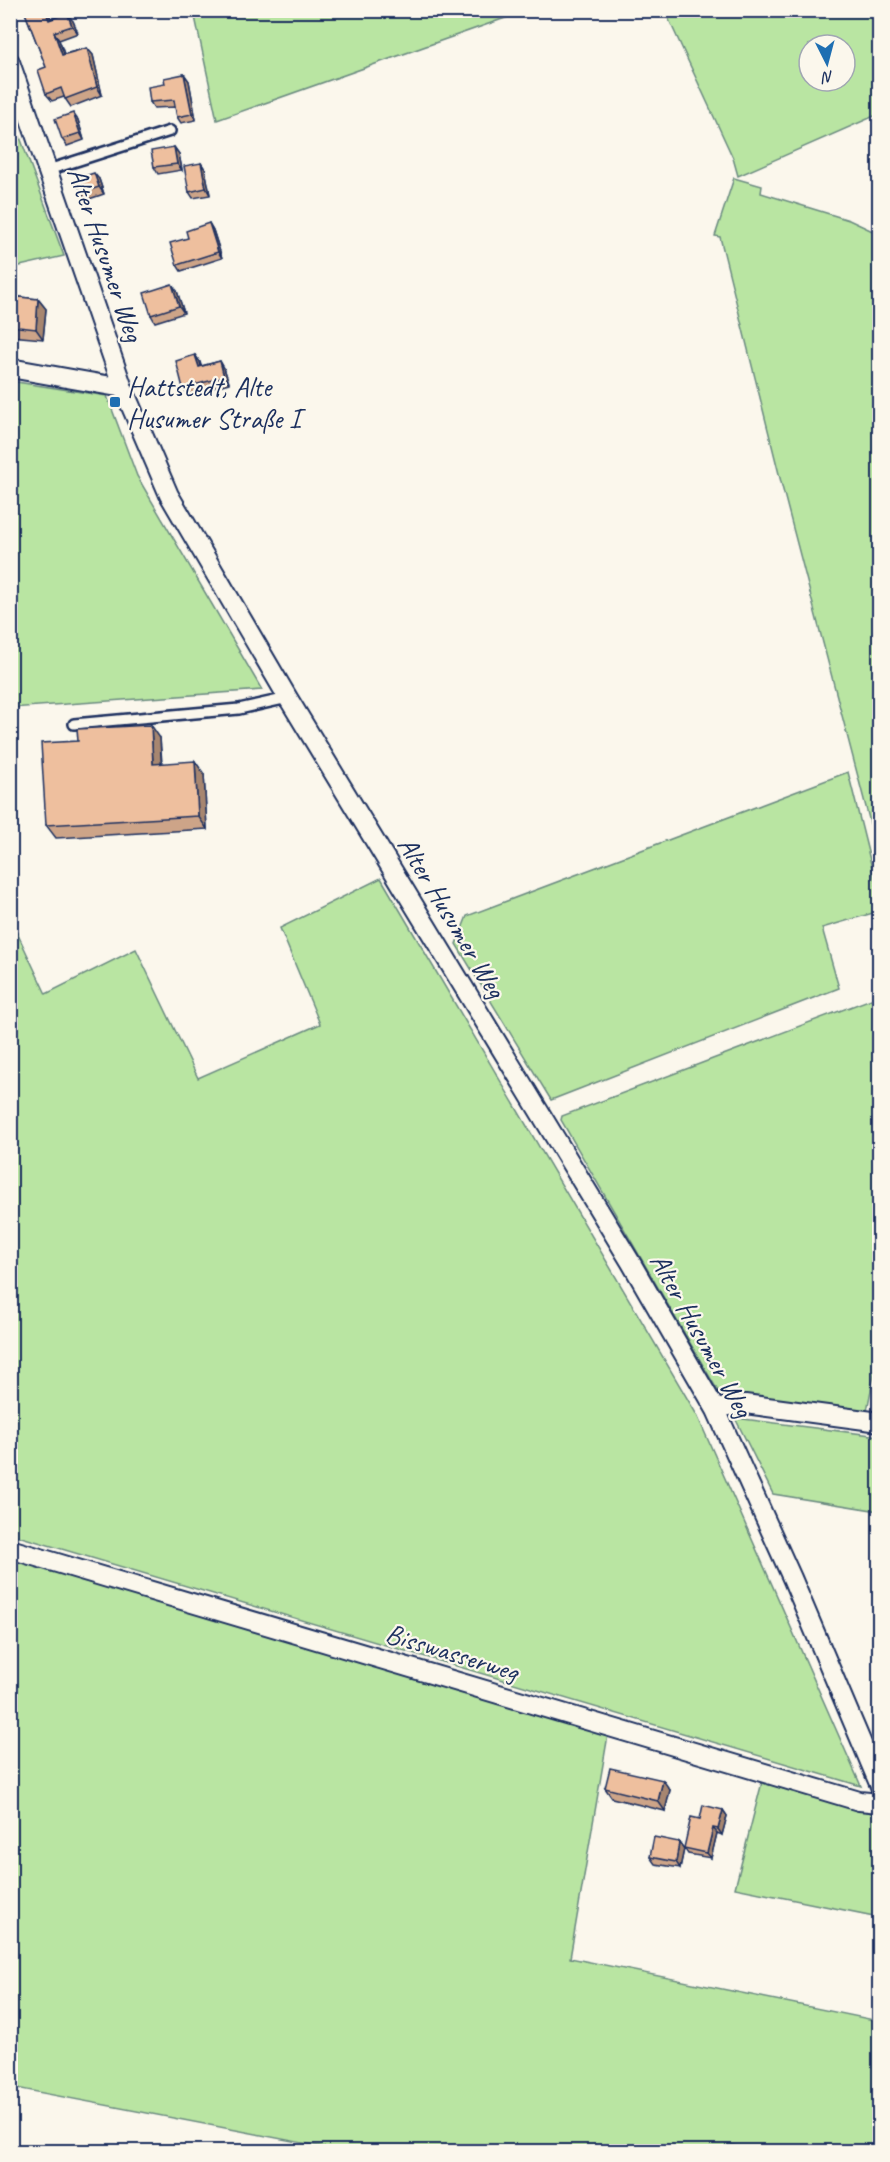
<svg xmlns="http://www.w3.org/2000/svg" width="890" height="2162" font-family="Caveat,sans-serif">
	<rect width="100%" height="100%" fill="#fbf7ec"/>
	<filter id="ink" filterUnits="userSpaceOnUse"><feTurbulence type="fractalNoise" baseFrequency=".0167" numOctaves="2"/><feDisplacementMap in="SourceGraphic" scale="12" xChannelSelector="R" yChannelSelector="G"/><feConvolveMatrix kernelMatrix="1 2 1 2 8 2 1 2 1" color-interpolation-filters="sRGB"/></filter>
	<g filter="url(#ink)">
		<path fill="#b9e5a2" stroke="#6a8a80" stroke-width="1.5" fill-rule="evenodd" d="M189 11H525L217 120 194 12Z
			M665 11H879V114L738 176 733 158ZM809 45H845V81H809Z
			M10 110 64 256 11 268H10Z
			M734 178 762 186 761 193 849 220 879 234V857L783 490 720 237 715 236Z
			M10 381 107 396 137 476 262 690 11 708Z
			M848 772 879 896 880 911 822 928 839 988 551 1100 456 944 467 916Z
			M381 878 697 1415 861 1786 11 1534V920L46 994 136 949 198 1078 320 1024 280 928Z
			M879 996 880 1343 867 1411 719 1393 561 1120 562 1116Z
			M735 1418 879 1436V1511L773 1494Z
			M10 1558 608 1735 570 1958 879 2021V2151L764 2152 732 2145V2152L324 2151V2147L11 2087Z
			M762 1782 866 1810 879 1819V1917L735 1888Z"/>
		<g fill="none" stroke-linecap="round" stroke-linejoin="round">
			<defs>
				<path id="lane" d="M48 170 170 131
					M74 724 239 709 288 698"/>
				<path id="street" d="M10 62 123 388 169 495 288 698 630 1261 716 1410 792 1578 880 1786
					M10 368 123 388
					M716 1410 728 1406 745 1404 880 1422
					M10 1549 859 1801 880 1803"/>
			</defs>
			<use href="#lane" stroke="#1b2f5e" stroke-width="14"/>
			<use href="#street" stroke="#1b2f5e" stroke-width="22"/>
			<use href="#lane" stroke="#fbf7ec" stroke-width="9"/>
			<use href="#street" stroke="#fbf7ec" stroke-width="18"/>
		</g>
		<path fill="#cda488" stroke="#1b2f5e" stroke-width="1.5" d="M24 10H48L51 19 73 21 78 33 59 40 64 54 87 48 93 55 102 95 71 107 64 97 52 101 46 94V67Z
			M184 74 189 81 196 120 181 123 177 117 175 107 154 108 150 102 165 84Z
			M78 120 84 140 67 146 62 139Z
			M174 147 179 154 182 170 158 174 154 167Z
			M201 163 205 169 210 195 193 198 189 192Z
			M99 179 104 194 86 200 81 193Z
			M209 223 213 230 222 258 181 271 177 265 188 238Z
			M177 291 184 313 155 322 151 315Z
			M10 296 38 299 46 309 43 339 10 336Z
			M195 355 200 362 201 366 220 361 224 368 229 383 188 395 183 388Z
			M160 738 162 763 204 774 207 829 56 838 46 825Z
			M605 1788 670 1790 665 1811 612 1798Z
			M723 1810 727 1816 722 1835 717 1833 711 1858 688 1854 684 1848 700 1819Z
			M679 1842 684 1849 680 1868 655 1864 650 1857Z"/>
		<path fill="#a7866f" stroke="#1b2f5e" stroke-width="1.5" d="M45 10H48L54 28 49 20Z
			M67 13 73 21 78 33 72 26Z
			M54 32 59 40 67 62 62 55Z
			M87 48 93 55 102 95 97 87Z
			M184 74 189 81 196 120 192 114Z
			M73 113 78 120 84 140 80 133Z
			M174 147 179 154 182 170 177 164Z
			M201 163 205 169 210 195 206 188Z
			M94 173 99 179 104 194 99 187Z
			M209 223 213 230 222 258 218 252Z
			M172 284 177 291 184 313 179 306Z
			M38 299 46 309 43 339 36 329Z
			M195 355 200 362 203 374 199 367Z
			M220 361 224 368 229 383 224 377Z
			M151 725 160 738 162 777 153 764Z
			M195 761 204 774 207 829 198 816Z
			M663 1780 670 1790 665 1811 658 1801Z
			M723 1810 727 1816 722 1835 718 1829Z
			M713 1828 717 1833 711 1858 707 1853Z
			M679 1842 684 1849 680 1868 676 1862Z"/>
		<path fill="#eebf9e" stroke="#1b2f5e" stroke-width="1.5" d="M24 10H45L49 20 67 13 72 26 54 32 62 55 87 48 97 87 65 99 61 88 46 94 38 70 46 67Z
			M184 74 192 114 177 117 174 100 150 102 148 87 165 84 164 78Z
			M73 113 80 133 62 139 55 119Z
			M174 147 177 164 154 167 151 151Z
			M201 163 206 188 189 192 184 166Z
			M94 173 99 187 81 193 76 179Z
			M209 223 218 252 177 265 170 243 188 238 186 231Z
			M172 284 179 306 151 315 144 293Z
			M10 296 38 299 36 329 10 326Z
			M195 355 199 367 220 361 224 377 183 388 176 361Z
			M151 725 153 764 195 761 198 816 46 825 41 743 78 741 77 729Z
			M610 1768 663 1780 658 1801 605 1788Z
			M703 1805 723 1810 718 1829 713 1828 707 1853 684 1848 691 1817 700 1819Z
			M654 1837 679 1842 676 1862 650 1857Z"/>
	</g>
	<rect fill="#1f6fb2" stroke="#fbf7ec" stroke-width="2" x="109" y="396" width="12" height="12" rx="3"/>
	<g text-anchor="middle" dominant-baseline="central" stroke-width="4.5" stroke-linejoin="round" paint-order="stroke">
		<g font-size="28" fill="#1b2f5e" stroke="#fbf7ec">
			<text transform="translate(106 254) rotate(71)">Alter Husumer Weg</text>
			<text transform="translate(452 917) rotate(59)">Alter Husumer Weg</text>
			<text transform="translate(702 1335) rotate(61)">Alter Husumer Weg</text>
			<text transform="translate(452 1652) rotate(17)">Bisswasserweg</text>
		</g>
		<g font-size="28" fill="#1b2f5e" stroke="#fbf7ec" text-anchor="start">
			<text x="127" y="386">Hattstedt, Alte<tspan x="127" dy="32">Husumer Straße I</tspan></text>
		</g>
	</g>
	<rect width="890" height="2162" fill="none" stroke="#fbf7ec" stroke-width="36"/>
	<rect x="18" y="18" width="854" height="2126" fill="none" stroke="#1b2f5e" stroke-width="2" filter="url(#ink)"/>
	<g transform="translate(827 63) rotate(174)"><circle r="28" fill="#fbf7ec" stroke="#a1a7b3" stroke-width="1.5"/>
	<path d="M0-4.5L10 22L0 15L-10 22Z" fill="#1f6fb2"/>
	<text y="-9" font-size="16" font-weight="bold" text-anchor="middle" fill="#1b2f5e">N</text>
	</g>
</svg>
